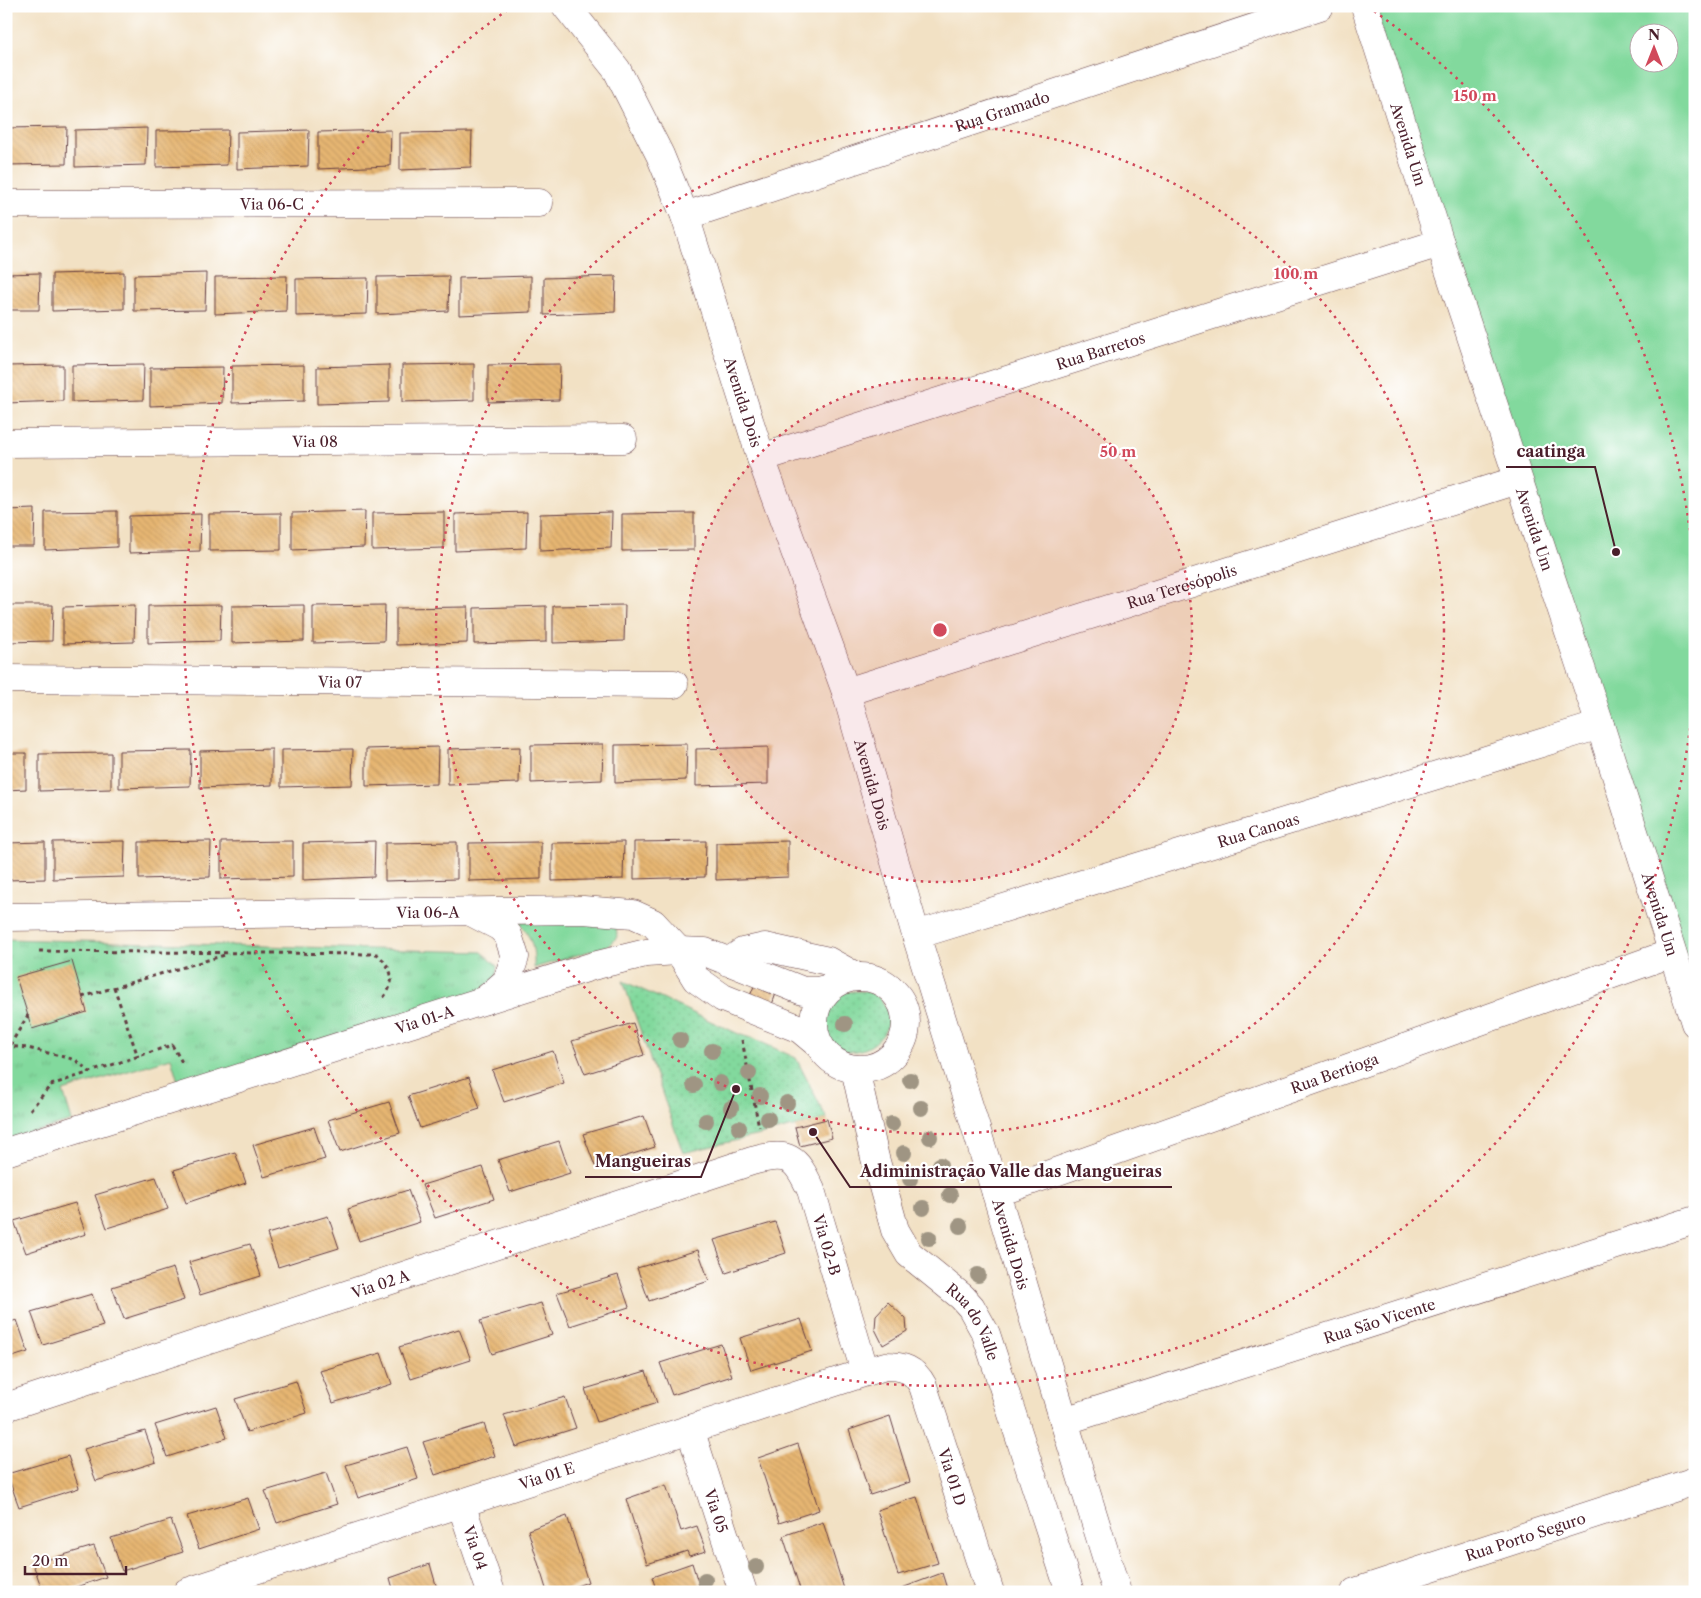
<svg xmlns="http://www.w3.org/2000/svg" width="1701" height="1598" font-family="'Libre Caslon Text',serif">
	<defs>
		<pattern id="park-tufts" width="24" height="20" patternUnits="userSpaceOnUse" patternTransform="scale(1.25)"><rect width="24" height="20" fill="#82d99d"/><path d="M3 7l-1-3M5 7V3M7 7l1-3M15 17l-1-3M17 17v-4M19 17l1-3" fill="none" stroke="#72ba87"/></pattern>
		<pattern id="garden-dots" width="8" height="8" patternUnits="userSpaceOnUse" patternTransform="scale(1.25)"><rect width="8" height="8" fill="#82d99d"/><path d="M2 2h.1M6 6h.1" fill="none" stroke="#72ba87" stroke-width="1.8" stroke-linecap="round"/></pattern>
		<pattern id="building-back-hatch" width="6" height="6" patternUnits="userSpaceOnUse" patternTransform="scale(1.25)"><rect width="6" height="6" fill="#e6b672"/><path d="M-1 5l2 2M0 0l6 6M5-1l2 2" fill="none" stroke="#c79c63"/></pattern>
	</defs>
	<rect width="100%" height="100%" fill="#fff"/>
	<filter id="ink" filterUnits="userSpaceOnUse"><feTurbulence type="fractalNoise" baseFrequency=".02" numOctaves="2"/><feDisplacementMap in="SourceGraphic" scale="10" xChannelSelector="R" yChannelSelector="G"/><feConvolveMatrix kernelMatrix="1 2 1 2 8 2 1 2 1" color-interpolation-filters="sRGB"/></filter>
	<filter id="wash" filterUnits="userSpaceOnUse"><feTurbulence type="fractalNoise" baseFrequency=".0096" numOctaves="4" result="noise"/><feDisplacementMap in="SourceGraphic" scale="20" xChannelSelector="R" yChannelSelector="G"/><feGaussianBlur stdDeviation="1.12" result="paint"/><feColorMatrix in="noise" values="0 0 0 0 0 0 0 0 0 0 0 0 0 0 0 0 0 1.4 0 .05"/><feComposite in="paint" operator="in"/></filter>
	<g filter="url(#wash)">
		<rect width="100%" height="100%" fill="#f2e1c4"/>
		<path fill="#82d99d" stroke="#667c64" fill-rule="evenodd" d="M1363 6H1695V1042ZM1638 32H1668V62H1638Z
			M518 921 616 923 617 937 610 945 534 968C535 948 531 936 518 921Z"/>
		<path fill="url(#park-tufts)" stroke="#667c64" d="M6 939 482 952 497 966 496 978 480 991 180 1088 171 1058 63 1091 72 1121 6 1140Z"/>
		<path fill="url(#garden-dots)" stroke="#667c64" d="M623 981 741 1035 752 1038 796 1058 827 1119 683 1153Z
			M863 991C867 992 874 993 877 996 911 1026 859 1071 830 1042 814 1025 829 999 847 992 852 991 858 991 863 991Z"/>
		<g id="blocks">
			<path fill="url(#building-back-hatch)" d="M67 127 66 164 6 165V128Z
				M147 128 146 165 75 167V130Z
				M228 130 227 165 156 167V131Z
				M309 130 308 166 237 169V132Z
				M391 130 390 166 318 169V132Z
				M472 132 471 167 400 170V133Z
				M124 272V309L52 311V274Z
				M40 273 39 310H6V274Z
				M206 273 205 310 134 311V275Z
				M287 276 286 311 215 314V277Z
				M449 276 448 311 377 314V277Z
				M531 276V312L459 315V278Z
				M616 276 615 312 544 315V278Z
				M368 278 367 314 296 316V279Z
				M144 364 143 400 72 402V365Z
				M474 364V400L402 402V365Z
				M560 364 559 400 488 402V365Z
				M63 365V401L6 403V366Z
				M304 365V401L232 403V366Z
				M389 365V402L317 404V367Z
				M223 367 222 403 150 406V368Z
				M35 509 34 546H6V510Z
				M117 511V547L45 550V512Z
				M365 511 364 547 292 550V513Z
				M444 512V548L372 550V513Z
				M527 512 526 548 455 551V514Z
				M612 512 611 548 540 551V514Z
				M281 513V550L209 551V514Z
				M694 513V550L622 551V514Z
				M201 514 200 551 129 553V516Z
				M6 605H53L52 641 6 642Z
				M135 605 134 642 63 644V607Z
				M221 605 220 641 148 643V606Z
				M304 605V641L232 643V606Z
				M385 605 384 641 313 643V606Z
				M625 605 624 641 553 643V606Z
				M546 606V642L474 644V608Z
				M468 607 467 643 396 645V608Z
				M603 744 602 780 531 783V745Z
				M687 744 686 780 615 783V745Z
				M438 747 437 784 366 786V749Z
				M520 747 519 783 448 785V749Z
				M768 747V784L696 786V749Z
				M272 749V785L200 788V751Z
				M353 749 352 785 281 787V750Z
				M191 750 190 786 119 788V751Z
				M6 753H26V789L6 790Z
				M111 753V789L39 791V754Z
				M125 841 124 877 53 879V842Z
				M211 841 210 877 139 879V842Z
				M293 841V877L221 879V842Z
				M375 841 374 877 303 880V843Z
				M706 841 705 877 634 879V842Z
				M788 841V877L716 880V843Z
				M45 842V879L6 880V843Z
				M457 842V879L385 881V843Z
				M541 842V879L469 881V843Z
				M624 842 623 879 552 881V843Z
				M72 961 87 1012 32 1029 16 977Z
				M756 981 778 988 770 1010 748 1001Z
				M633 1023 644 1055 585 1074 572 1041Z
				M553 1051 564 1083 504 1102 492 1070Z
				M469 1077 480 1109 420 1128 408 1096Z
				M389 1102 400 1133 340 1152 328 1120Z
				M644 1116 655 1147 595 1166 583 1134Z
				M827 1119 832 1138 800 1146 795 1127Z
				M314 1127 325 1159 264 1177 253 1145Z
				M559 1141 570 1173 510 1192 498 1160Z
				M235 1152 246 1183 186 1203 174 1170Z
				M483 1167 494 1199 435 1218 422 1185Z
				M156 1177 168 1209 107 1228 95 1195Z
				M408 1190 420 1222 359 1241 348 1209Z
				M75 1203 86 1234 26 1253 14 1221Z
				M328 1216 339 1248 278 1267 267 1234Z
				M775 1222 786 1253 726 1273 714 1240Z
				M250 1244 261 1276 200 1295 189 1262Z
				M698 1250 709 1281 649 1301 637 1268Z
				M173 1268 184 1300 124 1319 112 1287Z
				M618 1275 629 1307 570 1326 557 1293Z
				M92 1294 103 1326 43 1345 31 1312Z
				M888 1302 906 1319 907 1331 883 1345 875 1329 876 1315Z
				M541 1303 552 1335 492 1354 480 1321Z
				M801 1319 812 1351 751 1370 740 1338Z
				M17 1320 28 1352 6 1359V1323Z
				M459 1329 471 1360 411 1379 399 1347Z
				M721 1344 732 1376 672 1395 660 1363Z
				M381 1353 392 1384 333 1403 320 1371Z
				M646 1371 657 1403 597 1422 585 1389Z
				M296 1381 307 1413 247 1432 235 1399Z
				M565 1397 576 1428 516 1447 504 1415Z
				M216 1406 227 1438 167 1457 155 1425Z
				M890 1416 910 1482 870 1495 849 1430Z
				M484 1424 495 1456 435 1475 423 1442Z
				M145 1431 156 1462 96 1481 84 1449Z
				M798 1444 819 1510 779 1523 758 1458Z
				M407 1447 418 1479 358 1498 346 1465Z
				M68 1456 79 1488 19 1507 7 1474Z
				M326 1473 337 1504 277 1523 265 1491Z
				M666 1485 681 1531 697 1526 706 1551 689 1556 687 1551 647 1564 626 1499Z
				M917 1497 938 1563 898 1575 877 1510Z
				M248 1498 259 1529 199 1549 187 1516Z
				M567 1516 588 1582 559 1592H547L528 1530Z
				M171 1520 183 1552 122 1571 111 1538Z
				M823 1522 844 1589 834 1592H801L783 1536Z
				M94 1546 106 1577 61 1592H43L33 1564Z
				M692 1563 701 1592H657L652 1577Z
				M430 1564 438 1592H394L390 1578Z
				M942 1573 948 1592H903L902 1588Z"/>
		</g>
	</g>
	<g filter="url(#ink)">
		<use href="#blocks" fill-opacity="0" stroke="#633c42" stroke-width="1"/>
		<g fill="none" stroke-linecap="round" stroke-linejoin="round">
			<defs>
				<g id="minor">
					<path id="s1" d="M566 6 617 70 660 155 685 216 761 458 846 692 916 935 996 1193 1064 1421 1117 1592"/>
					<path id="s2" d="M1365 6 1440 243 1600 725 1695 1023"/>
					<path id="s3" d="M6 204 539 203"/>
					<path id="s4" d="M685 216 1320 6"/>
					<path id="s5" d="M6 443 623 439"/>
					<path id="s6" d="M761 458 1440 243"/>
					<path id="s7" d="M6 679 674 684"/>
					<path id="s8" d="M846 692 1518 480"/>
					<path d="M473 913 500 927 508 935 515 957 507 981 485 1000"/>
					<path id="s9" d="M6 917 583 910 633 914 653 923 679 951 696 979 723 998 800 1029 818 1044"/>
					<path id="s10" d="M916 935 1600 725"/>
					<path d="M728 962 743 952 765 947 828 961 857 977"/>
					<circle cx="860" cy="1023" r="46"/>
					<path id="s11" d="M855 1069 875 1158 895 1230 909 1254 962 1297 971 1307 986 1334 1070 1592"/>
					<path id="s12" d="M6 1152 593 966 646 953 679 951 705 952 803 991H817L829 988"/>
					<path id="s13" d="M996 1193 1672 953"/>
					<path id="s14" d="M6 1407 752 1161C789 1151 796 1157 811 1190L865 1372"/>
					<path id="s15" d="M1064 1421 1695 1220"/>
					<path id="s16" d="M690 1429 743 1592"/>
					<path id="s17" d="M461 1504 491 1592"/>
					<path id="s18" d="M187 1592 885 1366C903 1366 914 1369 923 1386L990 1592"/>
					<path id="s19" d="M1355 1592 1695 1481"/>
				</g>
			</defs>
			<use href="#minor" stroke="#633c42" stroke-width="29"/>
			<path stroke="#633c42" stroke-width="3" stroke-dasharray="4 4" stroke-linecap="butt" d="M39 951 377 954C393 969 397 982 382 999
				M114 987 138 1057
				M82 997 228 954
				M742 1040 759 1127
				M6 1046 28 1048 76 1060 91 1073
				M6 1052 28 1015
				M30 1110 51 1085 172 1045 183 1064"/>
			<use href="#minor" stroke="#fff" stroke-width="28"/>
		</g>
		<g fill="#9f9583">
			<circle cx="845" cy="1024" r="8"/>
			<circle cx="680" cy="1040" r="8"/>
			<circle cx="712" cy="1051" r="8"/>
			<circle cx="749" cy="1073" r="8"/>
			<circle cx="910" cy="1080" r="8"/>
			<circle cx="720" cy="1083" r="8"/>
			<circle cx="694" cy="1085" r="8"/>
			<circle cx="760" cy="1096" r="8"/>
			<circle cx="787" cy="1103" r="8"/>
			<circle cx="731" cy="1108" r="8"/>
			<circle cx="921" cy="1108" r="8"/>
			<circle cx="768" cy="1119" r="8"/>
			<circle cx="706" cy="1121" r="8"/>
			<circle cx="892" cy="1124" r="8"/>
			<circle cx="739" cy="1128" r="8"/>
			<circle cx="930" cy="1137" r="8"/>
			<circle cx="904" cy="1153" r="8"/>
			<circle cx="940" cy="1165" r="8"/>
			<circle cx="910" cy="1179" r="8"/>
			<circle cx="950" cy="1195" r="8"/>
			<circle cx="923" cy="1208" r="8"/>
			<circle cx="960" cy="1226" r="8"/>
			<circle cx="929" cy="1238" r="8"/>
			<circle cx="978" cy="1275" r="8"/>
			<circle cx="756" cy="1567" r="8"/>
			<circle cx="705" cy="1580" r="8"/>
		</g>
	</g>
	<circle cx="940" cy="630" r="252" fill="#d1495b" fill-opacity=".12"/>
	<g fill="none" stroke="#d1495b" stroke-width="2.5" stroke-dasharray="2.5 5">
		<circle cx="940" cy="630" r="252"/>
		<circle cx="940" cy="630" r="504"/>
		<path d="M1695 676A756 756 0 1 1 512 7M1368 7A756 756 0 0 1 1695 584"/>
	</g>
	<g text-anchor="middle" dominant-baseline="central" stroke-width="4.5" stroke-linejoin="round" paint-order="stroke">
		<g font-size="15" fill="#4a1f2b" stroke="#fff">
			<text stroke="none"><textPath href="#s4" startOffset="334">Rua Gramado</textPath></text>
			<text stroke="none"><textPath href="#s2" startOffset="145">Avenida Um</textPath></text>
			<text stroke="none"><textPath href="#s3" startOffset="266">Via 06-C</textPath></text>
			<text stroke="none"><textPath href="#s6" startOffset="356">Rua Barretos</textPath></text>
			<text stroke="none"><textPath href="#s1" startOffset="438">Avenida Dois</textPath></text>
			<text stroke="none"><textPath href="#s5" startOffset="309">Via 08</textPath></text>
			<text stroke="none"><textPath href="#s2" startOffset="550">Avenida Um</textPath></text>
			<text stroke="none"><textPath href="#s8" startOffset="352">Rua Teresópolis</textPath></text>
			<text stroke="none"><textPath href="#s7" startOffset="334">Via 07</textPath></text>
			<text stroke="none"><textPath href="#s1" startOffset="842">Avenida Dois</textPath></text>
			<text stroke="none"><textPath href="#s10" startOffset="358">Rua Canoas</textPath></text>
			<text stroke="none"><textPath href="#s9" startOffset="422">Via 06-A</textPath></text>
			<text stroke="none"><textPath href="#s2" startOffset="955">Avenida Um</textPath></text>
			<text stroke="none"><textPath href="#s12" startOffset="439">Via 01-A</textPath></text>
			<text stroke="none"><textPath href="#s13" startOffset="359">Rua Bertioga</textPath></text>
			<text stroke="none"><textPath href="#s14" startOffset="919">Via 02-B</textPath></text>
			<text stroke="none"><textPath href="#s1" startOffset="1322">Avenida Dois</textPath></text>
			<text stroke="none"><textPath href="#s14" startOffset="394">Via 02 A</textPath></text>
			<text stroke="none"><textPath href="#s15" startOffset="331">Rua São Vicente</textPath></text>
			<text stroke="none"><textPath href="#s11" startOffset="289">Rua do Valle</textPath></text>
			<text stroke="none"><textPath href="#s18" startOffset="378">Via 01 E</textPath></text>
			<text stroke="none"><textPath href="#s18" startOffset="875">Via 01 D</textPath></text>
			<text stroke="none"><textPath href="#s16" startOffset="86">Via 05</textPath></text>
			<text stroke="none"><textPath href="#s19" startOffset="179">Rua Porto Seguro</textPath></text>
			<text stroke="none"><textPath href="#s17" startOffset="46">Via 04</textPath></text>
		</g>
	</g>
	<circle cx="940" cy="630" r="8" fill="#d1495b" stroke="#fff" stroke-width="2.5"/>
	<g font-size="15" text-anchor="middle" font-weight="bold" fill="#d1495b" stroke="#fff" stroke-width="4.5" stroke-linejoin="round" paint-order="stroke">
		<text x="1475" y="101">150 m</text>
		<text x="1296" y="279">100 m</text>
		<text x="1118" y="457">50 m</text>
	</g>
	<path fill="none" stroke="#4a1f2b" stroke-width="2" d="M1616 552L1595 467H1506M736 1089L701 1177H585M813 1132L850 1187H1172"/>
	<g fill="#4a1f2b" stroke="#fff" stroke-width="2">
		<circle cx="1616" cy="552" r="5"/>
		<circle cx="736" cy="1089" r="5"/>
		<circle cx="813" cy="1132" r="5"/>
	</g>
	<g font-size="16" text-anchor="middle" font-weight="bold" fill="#4a1f2b" stroke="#fff" stroke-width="4.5" stroke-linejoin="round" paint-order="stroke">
		<text x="1551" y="457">caatinga</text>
		<text x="643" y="1167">Mangueiras</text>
		<text x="1011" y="1177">Adiministração Valle das Mangueiras</text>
	</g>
	<rect width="1701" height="1598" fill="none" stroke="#fff" stroke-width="25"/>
	<g transform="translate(1654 48)"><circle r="24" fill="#ffffff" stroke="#b7a5aa"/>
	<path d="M0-4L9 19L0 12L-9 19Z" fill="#d1495b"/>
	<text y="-8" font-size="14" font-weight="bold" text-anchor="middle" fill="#4a1f2b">N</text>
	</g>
	<path d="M25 1566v8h101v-8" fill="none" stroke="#4a1f2b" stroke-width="2.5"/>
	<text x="32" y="1566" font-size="15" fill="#4a1f2b" stroke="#ffffff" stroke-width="4" paint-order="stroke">20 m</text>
</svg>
